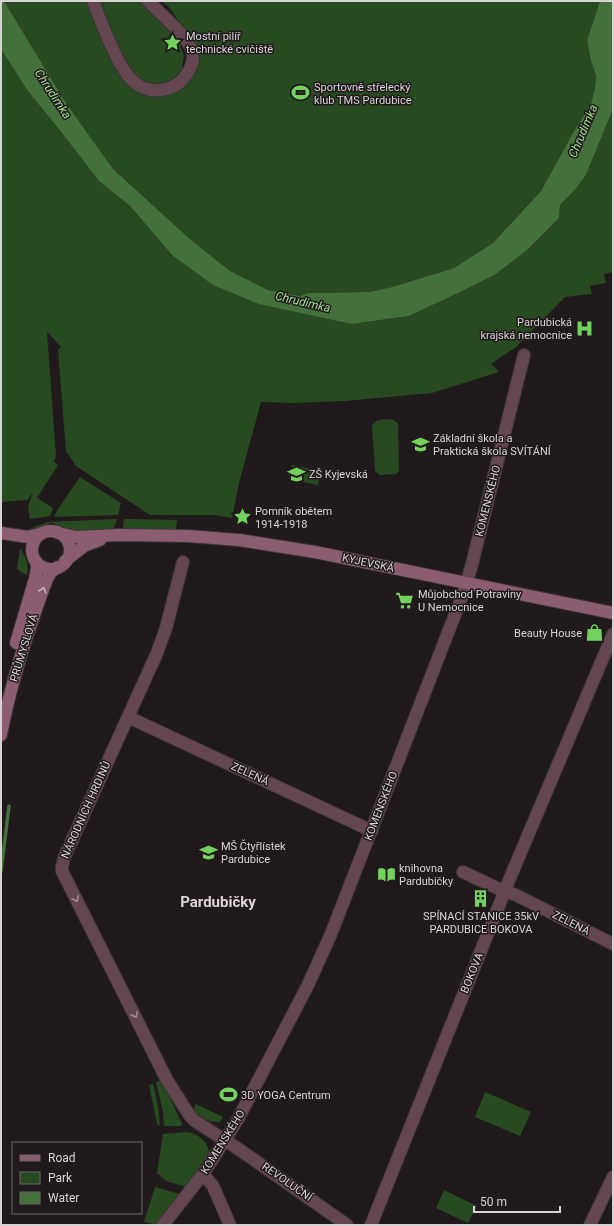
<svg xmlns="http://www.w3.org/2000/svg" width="614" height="1226" font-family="Roboto,sans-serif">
	<rect width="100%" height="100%" fill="#201a1c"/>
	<path fill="#284a20" d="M4 1H90L131 84 183 86 191 39 169 7 161 1H600L587 40 591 61 596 76 595 88 591 104 574 131 541 191 493 243 454 268 392 287 369 292 308 293 300 296 268 290 230 271 190 239 113 169 66 103Z
		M97 1H142L168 29 180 45 184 56 182 69 175 78 170 82 157 86 145 84 128 69Z
		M1 49 27 90 58 128 99 181 130 206 172 255 352 324 409 316 454 295 496 274 526 251 559 218 560 205 575 190 586 175 613 109V272L604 274 606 283 590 286 592 294 565 297 516 347 491 364 499 372 432 393 345 401 295 403 261 402 239 483 232 518 215 515H150L76 466 66 451 58 350 61 347 47 332 56 456 54 462 58 465 37 498 53 508 50 516 30 519 28 506 33 493 27 500 1 502Z
		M392 419 395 421 398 424 399 471 396 474 380 475 375 471 372 427C375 418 384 420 392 419Z
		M292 465 321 471 318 485 289 479Z
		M80 477 121 503 118 515 54 517 58 509Z
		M117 519 114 528 82 533 57 528 54 523H49C44 532 32 532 24 531L48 522Z
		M124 519 177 520 176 529H125L123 527Z
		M20 548C26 557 29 564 27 575L21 572 17 569Z
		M162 1080 182 1124 181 1126H164L163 1112 156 1082Z
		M153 1084 158 1106 160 1126 157 1124 149 1085Z
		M485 1092 531 1112 520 1136 475 1117Z
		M196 1104 223 1117 220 1122C209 1123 201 1117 193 1110Z
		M187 1132C197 1133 207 1141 209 1151L206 1158 186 1187 166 1181 157 1173 163 1134Z
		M155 1187 180 1194 157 1225 144 1222Z
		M444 1190 477 1206 468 1223 436 1208Z"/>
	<path fill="#44713b" d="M1 1H4L66 103 113 169 190 239 230 271 268 290 300 296 308 293 369 292 392 287 454 268 493 243 541 191 574 131 591 104 595 88 596 76 591 61 587 40 600 1H613V109L586 175 575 190 560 205 559 218 526 251 496 274 454 295 409 316 352 324 259 304 213 285 172 255 130 206 99 181 58 128 27 90 1 49Z"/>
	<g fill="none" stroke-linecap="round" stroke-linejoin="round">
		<path stroke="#44713b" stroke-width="3.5" d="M1 871 9 806"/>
		<defs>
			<path id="street" d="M93 1C101 21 117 66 132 80 149 97 177 92 188 72 192 66 194 58 192 51 189 38 159 12 148 1
				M183 562 166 628 157 653 64 858 62 867V871L167 1080 190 1116 195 1121 237 1148 347 1225
				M128 717 372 831
				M463 872 497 888 516 895 613 944
				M203 1174 213 1186 230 1225
				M163 1225 203 1174 238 1119 308 985 331 934 463 594 471 568 524 355
				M371 1225 510 878 613 634
				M590 1225 613 1177"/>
			<path id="secondary" d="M32 550a19 19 0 1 1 38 0a19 19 0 1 1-38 0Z
				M1 533 28 537 43 533
				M58 533 76 537 119 535 188 536 239 540 315 552 613 613
				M65 561 84 546 100 540
				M16 643 36 575 37 566 36 561
				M1 735C11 681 28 630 47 579L51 572 58 567"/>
		</defs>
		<use href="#street" stroke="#3a3436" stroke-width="14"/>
		<use href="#secondary" stroke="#3a3436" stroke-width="14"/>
		<use href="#street" stroke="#644651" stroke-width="12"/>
		<use href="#secondary" stroke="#8c5d70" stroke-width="12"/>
	</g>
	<defs><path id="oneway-chevron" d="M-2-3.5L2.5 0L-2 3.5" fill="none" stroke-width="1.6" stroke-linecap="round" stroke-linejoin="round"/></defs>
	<use stroke="#c4b6bb" href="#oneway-chevron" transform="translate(43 590) rotate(-71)"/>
	<g stroke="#9e8c92">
		<use href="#oneway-chevron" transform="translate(76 899) rotate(63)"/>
		<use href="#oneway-chevron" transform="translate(135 1015) rotate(63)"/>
	</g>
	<defs>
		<symbol id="sight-bare" viewBox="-9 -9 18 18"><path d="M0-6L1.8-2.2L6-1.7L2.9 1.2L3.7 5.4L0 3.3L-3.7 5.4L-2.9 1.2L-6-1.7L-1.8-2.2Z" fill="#72d25d" stroke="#201a1c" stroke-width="2.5" paint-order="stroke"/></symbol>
		<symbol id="stadium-bare" viewBox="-9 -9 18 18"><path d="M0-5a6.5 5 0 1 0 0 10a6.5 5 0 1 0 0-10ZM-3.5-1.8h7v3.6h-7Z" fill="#72d25d" stroke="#201a1c" stroke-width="2.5" paint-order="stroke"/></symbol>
		<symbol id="hospital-bare" viewBox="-9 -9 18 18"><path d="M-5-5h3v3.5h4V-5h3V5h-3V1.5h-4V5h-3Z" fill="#72d25d" stroke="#201a1c" stroke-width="2.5" paint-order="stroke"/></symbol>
		<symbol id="school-bare" viewBox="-9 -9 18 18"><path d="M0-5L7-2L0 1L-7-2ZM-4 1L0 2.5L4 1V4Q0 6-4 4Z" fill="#72d25d" stroke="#201a1c" stroke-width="2.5" paint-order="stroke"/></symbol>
		<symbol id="supermarket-bare" viewBox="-9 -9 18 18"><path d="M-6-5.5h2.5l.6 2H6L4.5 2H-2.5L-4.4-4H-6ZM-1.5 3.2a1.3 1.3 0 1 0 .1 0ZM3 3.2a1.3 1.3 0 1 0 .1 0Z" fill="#72d25d" stroke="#201a1c" stroke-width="2.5" paint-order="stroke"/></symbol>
		<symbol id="shop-bare" viewBox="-9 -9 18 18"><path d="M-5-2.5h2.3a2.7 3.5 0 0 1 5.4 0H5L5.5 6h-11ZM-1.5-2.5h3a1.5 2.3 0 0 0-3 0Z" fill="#72d25d" stroke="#201a1c" stroke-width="2.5" paint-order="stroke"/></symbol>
		<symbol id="library-bare" viewBox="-9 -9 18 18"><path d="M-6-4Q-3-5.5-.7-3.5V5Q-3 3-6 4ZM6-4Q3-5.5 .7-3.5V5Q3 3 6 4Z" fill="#72d25d" stroke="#201a1c" stroke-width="2.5" paint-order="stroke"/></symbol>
		<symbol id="building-bare" viewBox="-9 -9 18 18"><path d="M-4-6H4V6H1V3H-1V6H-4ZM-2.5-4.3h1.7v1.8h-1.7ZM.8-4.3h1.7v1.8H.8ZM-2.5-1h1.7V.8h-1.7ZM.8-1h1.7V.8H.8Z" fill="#72d25d" stroke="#201a1c" stroke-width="2.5" paint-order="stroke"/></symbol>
	</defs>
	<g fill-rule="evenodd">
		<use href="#sight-bare" x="160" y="30" width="25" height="25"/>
		<use href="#stadium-bare" x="288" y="80" width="25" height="25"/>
		<use href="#hospital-bare" x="572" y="316" width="25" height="25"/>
		<use href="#school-bare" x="408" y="432" width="25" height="25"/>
		<use href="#school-bare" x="284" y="462" width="25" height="25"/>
		<use href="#sight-bare" x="230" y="504" width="25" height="25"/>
		<use href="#supermarket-bare" x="392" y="588" width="25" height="25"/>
		<use href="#shop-bare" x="582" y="620" width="25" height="25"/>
		<use href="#school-bare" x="196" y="840" width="25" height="25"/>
		<use href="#library-bare" x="374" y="862" width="25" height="25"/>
		<use href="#building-bare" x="468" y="886" width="25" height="25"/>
		<use href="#stadium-bare" x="216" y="1082" width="25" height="25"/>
	</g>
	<g text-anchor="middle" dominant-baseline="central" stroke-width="3" stroke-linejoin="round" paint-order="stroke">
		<g font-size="11" fill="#d7d3d4" stroke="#201a1c" text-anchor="start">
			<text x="186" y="36">Mostní pilíř<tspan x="186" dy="13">technické cvičiště</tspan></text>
			<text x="314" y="87">Sportovně střelecký<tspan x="314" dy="13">klub TMS Pardubice</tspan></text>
			<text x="572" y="322" text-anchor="end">Pardubická<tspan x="572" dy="13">krajská nemocnice</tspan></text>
			<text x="433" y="438">Základní škola a<tspan x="433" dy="13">Praktická škola SVÍTÁNÍ</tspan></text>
			<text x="309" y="474">ZŠ Kyjevská</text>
			<text x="255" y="511">Pomník obětem<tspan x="255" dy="13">1914-1918</tspan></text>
			<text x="418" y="594">Můjobchod Potraviny<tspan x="418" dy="13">U Nemocnice</tspan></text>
			<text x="582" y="633" text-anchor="end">Beauty House</text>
			<text x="221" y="846">MŠ Čtyřlístek<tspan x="221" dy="13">Pardubice</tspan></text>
			<text x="399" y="868">knihovna<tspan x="399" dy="13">Pardubičky</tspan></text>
			<text x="481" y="916" text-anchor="middle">SPÍNACÍ STANICE 35kV<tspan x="481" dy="13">PARDUBICE BOKOVA</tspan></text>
			<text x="241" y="1095">3D YOGA Centrum</text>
		</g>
		<g font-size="11" fill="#d7d3d4" stroke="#201a1c">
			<text transform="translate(488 501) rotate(-76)">KOMENSKÉHO</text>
			<text transform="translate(368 563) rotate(12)">KYJEVSKÁ</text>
			<text transform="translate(24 648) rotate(-73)">PRŮMYSLOVÁ</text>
			<text transform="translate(250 774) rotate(25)">ZELENÁ</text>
			<text transform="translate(381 806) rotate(-69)">KOMENSKÉHO</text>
			<text transform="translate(86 810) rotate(-66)">NÁRODNÍCH HRDINŮ</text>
			<text transform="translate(571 923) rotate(27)">ZELENÁ</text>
			<text transform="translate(472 973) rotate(-68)">BOKOVA</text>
			<text transform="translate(223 1142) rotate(-58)">KOMENSKÉHO</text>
			<text transform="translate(287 1182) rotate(35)">REVOLUČNÍ</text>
		</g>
		<g font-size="12" font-style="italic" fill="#9edf90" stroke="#201a1c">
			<text transform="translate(53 94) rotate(57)">Chrudimka</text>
			<text transform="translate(583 131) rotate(-67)">Chrudimka</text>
			<text transform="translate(303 302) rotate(13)">Chrudimka</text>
		</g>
		<g font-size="15" font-weight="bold" fill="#ddd4d7" stroke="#201a1c">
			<text x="218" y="902">Pardubičky</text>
		</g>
	</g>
	<rect width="614" height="1226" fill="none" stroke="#d7d3d4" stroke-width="4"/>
	<rect x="12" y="1142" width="130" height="72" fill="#201a1c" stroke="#696466"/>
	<rect x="20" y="1155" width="20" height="6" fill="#8c5d70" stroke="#696466"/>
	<text x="48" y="1162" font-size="12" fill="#d7d3d4">Road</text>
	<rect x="20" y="1172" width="20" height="12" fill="#284a20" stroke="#696466"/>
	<text x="48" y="1182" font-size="12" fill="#d7d3d4">Park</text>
	<rect x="20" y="1192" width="20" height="12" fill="#44713b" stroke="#696466"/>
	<text x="48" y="1202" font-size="12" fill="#d7d3d4">Water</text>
	<path d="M474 1206v6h86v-6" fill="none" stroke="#d7d3d4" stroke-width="2"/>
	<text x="480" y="1206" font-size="12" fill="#d7d3d4" stroke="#201a1c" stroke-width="3" paint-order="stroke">50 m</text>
</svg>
